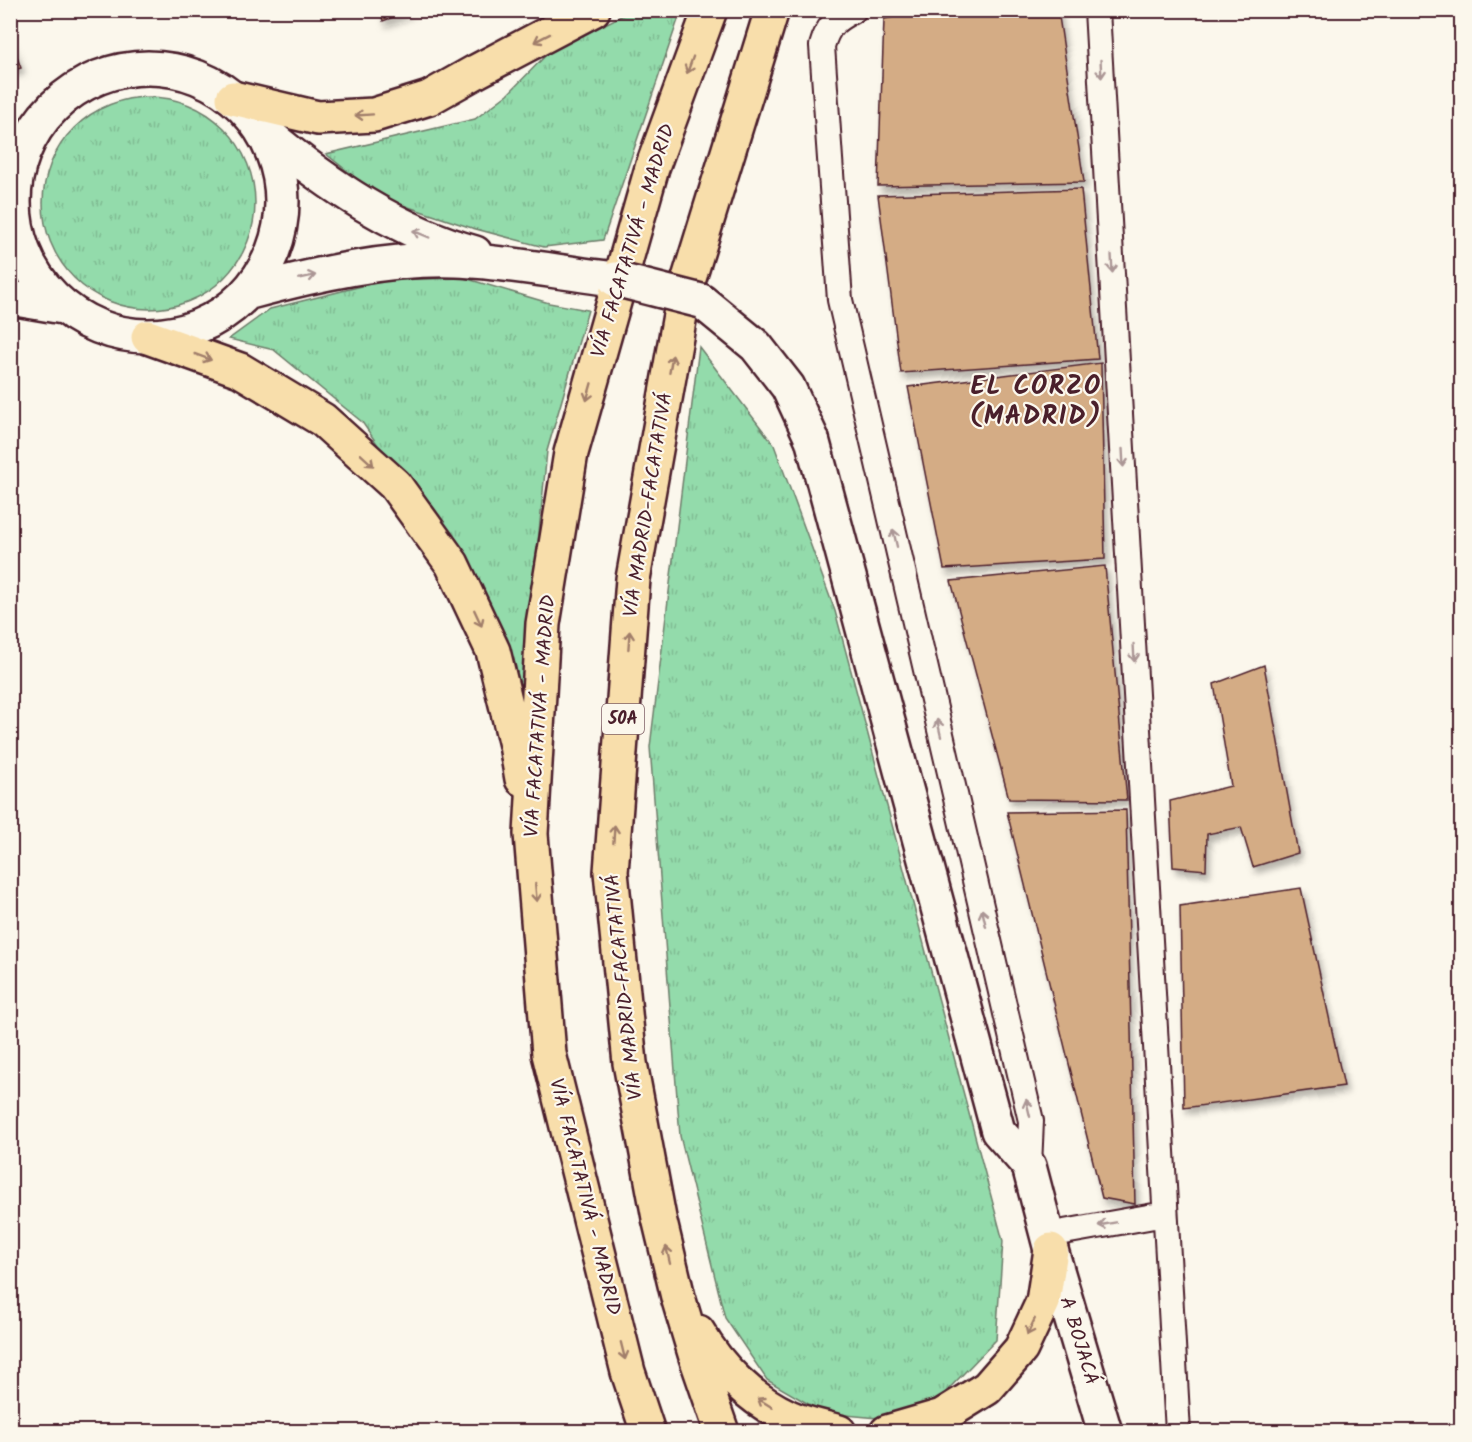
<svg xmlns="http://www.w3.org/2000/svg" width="1472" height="1442" font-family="Kalam,sans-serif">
	<defs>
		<pattern id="grass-tufts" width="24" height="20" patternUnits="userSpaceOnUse" patternTransform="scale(1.5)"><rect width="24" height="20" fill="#93dbab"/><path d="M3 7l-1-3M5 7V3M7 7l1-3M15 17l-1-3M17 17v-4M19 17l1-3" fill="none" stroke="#80bc93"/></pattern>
		<filter id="shadow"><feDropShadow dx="3.5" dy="6" stdDeviation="3" flood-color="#0004"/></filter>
	</defs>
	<rect width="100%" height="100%" fill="#fbf7ec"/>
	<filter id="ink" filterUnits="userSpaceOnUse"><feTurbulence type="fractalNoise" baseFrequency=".0167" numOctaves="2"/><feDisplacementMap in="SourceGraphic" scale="12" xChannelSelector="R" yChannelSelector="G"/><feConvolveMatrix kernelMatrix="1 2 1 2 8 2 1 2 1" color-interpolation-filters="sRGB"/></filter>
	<g filter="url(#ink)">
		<path fill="url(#grass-tufts)" stroke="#6e7d6b" stroke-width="1.5" d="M631 11H681L603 240 544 247 472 228 381 198 326 154 475 119 508 94 549 52Z
			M43 203a106 106 0 1 1 212 0a106 106 0 1 1-212 0Z
			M464 278 549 303 588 310 547 451 520 725 484 598 362 422 274 350 229 339 270 309 386 280Z
			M699 347 774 445 835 611 1003 1241 996 1340 935 1403 878 1418 824 1413 767 1380 725 1318 680 1136 650 747Z"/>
		<path fill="#d4ac85" stroke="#4a1f2b" stroke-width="1.5" filter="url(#shadow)" d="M380 10H411L383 21Z
			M931 10H1058L1084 182 878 186 884 19Z
			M10 39 21 68 10 71Z
			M1081 189 1098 359 901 373 878 195Z
			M1101 363 1105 559 944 569 908 387Z
			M1105 566 1127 800 1009 799 951 581Z
			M1264 665 1298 853 1253 867 1241 827 1207 834 1206 870 1173 867 1170 801 1231 786 1214 684Z
			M1126 810 1135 1204 1102 1198 1007 812Z
			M1301 888 1344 1086 1184 1108 1180 906Z"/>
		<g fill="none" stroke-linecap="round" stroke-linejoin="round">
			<defs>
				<path id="street" d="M854 10C835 20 828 25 822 46L840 300 1031 1121 1029 1166
					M1097 10 1178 1432
					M1047 1235 1165 1214"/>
				<path id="secondary" d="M14 202a134 134 0 1 1 268 0a134 134 0 1 1-268 0Z
					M266 133C328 185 396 231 475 253
					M250 292C317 274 386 258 456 260 510 262 562 273 615 279
					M10 298 63 307
					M701 301 756 346 788 387 812 439 998 1131 1029 1166 1051 1250 1105 1432"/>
				<path id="primary" d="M233 98 318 118 374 115 429 98 477 71 593 10
					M148 337 240 370 323 420 395 485 452 564 493 651 516 745 522 779
					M698 1332C719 1368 751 1400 789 1417 804 1424 823 1427 839 1432
					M648 1432 628 1372 549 1054 531 834 543 624 571 453 652 168 710 10
					M722 1432 696 1357 678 1297 659 1218 630 1063 611 872 633 579 683 298 772 10
					M887 1432 942 1416 987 1388 1021 1349 1043 1302 1051 1250"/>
			</defs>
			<use href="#street" stroke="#4a1f2b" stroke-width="28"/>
			<use href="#secondary" stroke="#4a1f2b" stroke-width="38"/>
			<use href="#primary" stroke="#4a1f2b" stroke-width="38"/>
			<use href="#street" stroke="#fbf7ec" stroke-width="24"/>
			<use href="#secondary" stroke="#fbf7ec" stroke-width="33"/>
			<use href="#primary" stroke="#f8deab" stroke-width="33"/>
			<defs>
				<path id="secondary-bridge" d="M615 279 701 301"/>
			</defs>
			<use href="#secondary-bridge" stroke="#4a1f2b" stroke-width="38" stroke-linecap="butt"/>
			<use href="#secondary-bridge" stroke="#fbf7ec" stroke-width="33"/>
		</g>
		<defs><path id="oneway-shaft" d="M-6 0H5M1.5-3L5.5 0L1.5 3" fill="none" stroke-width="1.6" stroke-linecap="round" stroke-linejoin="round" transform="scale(1.5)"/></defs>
		<g stroke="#a17e6b">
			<use href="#oneway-shaft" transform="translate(542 38) rotate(153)"/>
			<use href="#oneway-shaft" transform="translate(690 65) rotate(110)"/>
			<use href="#oneway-shaft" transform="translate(364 115) rotate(176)"/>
			<use href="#oneway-shaft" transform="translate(203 357) rotate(20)"/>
			<use href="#oneway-shaft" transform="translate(671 364) rotate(-80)"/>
			<use href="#oneway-shaft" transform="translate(589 392) rotate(106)"/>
			<use href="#oneway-shaft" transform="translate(367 460) rotate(42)"/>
			<use href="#oneway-shaft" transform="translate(478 618) rotate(65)"/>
			<use href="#oneway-shaft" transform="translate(629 640) rotate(-86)"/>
			<use href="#oneway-shaft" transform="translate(614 834) rotate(-86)"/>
			<use href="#oneway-shaft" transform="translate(536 893) rotate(85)"/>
			<use href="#oneway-shaft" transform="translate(668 1255) rotate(-103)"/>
			<use href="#oneway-shaft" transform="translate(1031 1327) rotate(115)"/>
			<use href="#oneway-shaft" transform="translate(623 1351) rotate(76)"/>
			<use href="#oneway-shaft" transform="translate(765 1403) rotate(-148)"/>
		</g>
		<g stroke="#ab9695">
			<use href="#oneway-shaft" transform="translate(1101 69) rotate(87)"/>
			<use href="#oneway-shaft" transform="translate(421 234) rotate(-157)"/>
			<use href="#oneway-shaft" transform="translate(1112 264) rotate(87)"/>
			<use href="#oneway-shaft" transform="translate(307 277) rotate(-12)"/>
			<use href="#oneway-shaft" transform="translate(1123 458) rotate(87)"/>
			<use href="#oneway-shaft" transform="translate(895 538) rotate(-103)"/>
			<use href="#oneway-shaft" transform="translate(1134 653) rotate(87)"/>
			<use href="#oneway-shaft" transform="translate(939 728) rotate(-103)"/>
			<use href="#oneway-shaft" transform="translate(984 918) rotate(-103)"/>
			<use href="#oneway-shaft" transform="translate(1028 1108) rotate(-103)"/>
			<use href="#oneway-shaft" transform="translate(1107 1224) rotate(170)"/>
		</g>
	</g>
	<g text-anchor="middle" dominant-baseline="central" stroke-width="4.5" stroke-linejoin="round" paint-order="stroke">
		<rect fill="#fbf7ec" stroke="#7f6065" stroke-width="1.5" x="602" y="704" width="42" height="30" rx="4.5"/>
		<g font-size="18" font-weight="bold" fill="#4a1f2b">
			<text x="623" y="719">50A</text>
		</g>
		<g font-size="20" fill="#4a1f2b" stroke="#fbf7ec">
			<text transform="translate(634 241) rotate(-73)">VÍA FACATATIVÁ - MADRID</text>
			<text transform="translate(649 505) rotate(-81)">VÍA MADRID-FACATATIVÁ</text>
			<text transform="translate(541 716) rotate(-86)">VÍA FACATATIVÁ - MADRID</text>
			<text transform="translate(625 987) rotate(-96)">VÍA MADRID-FACATATIVÁ</text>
			<text transform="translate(584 1197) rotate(76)">VÍA FACATATIVÁ - MADRID</text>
			<text transform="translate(1078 1341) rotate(73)">A BOJACÁ</text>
		</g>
		<g font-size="26" font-weight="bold" letter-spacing="1.5" fill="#4a1f2b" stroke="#fbf7ec">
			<text x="1036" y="387">EL CORZO<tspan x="1036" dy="30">(MADRID)</tspan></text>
		</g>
	</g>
	<rect width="1472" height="1442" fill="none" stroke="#fbf7ec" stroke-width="36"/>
	<rect x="18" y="18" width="1436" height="1406" fill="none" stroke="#4a1f2b" stroke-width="2" filter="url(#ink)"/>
</svg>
